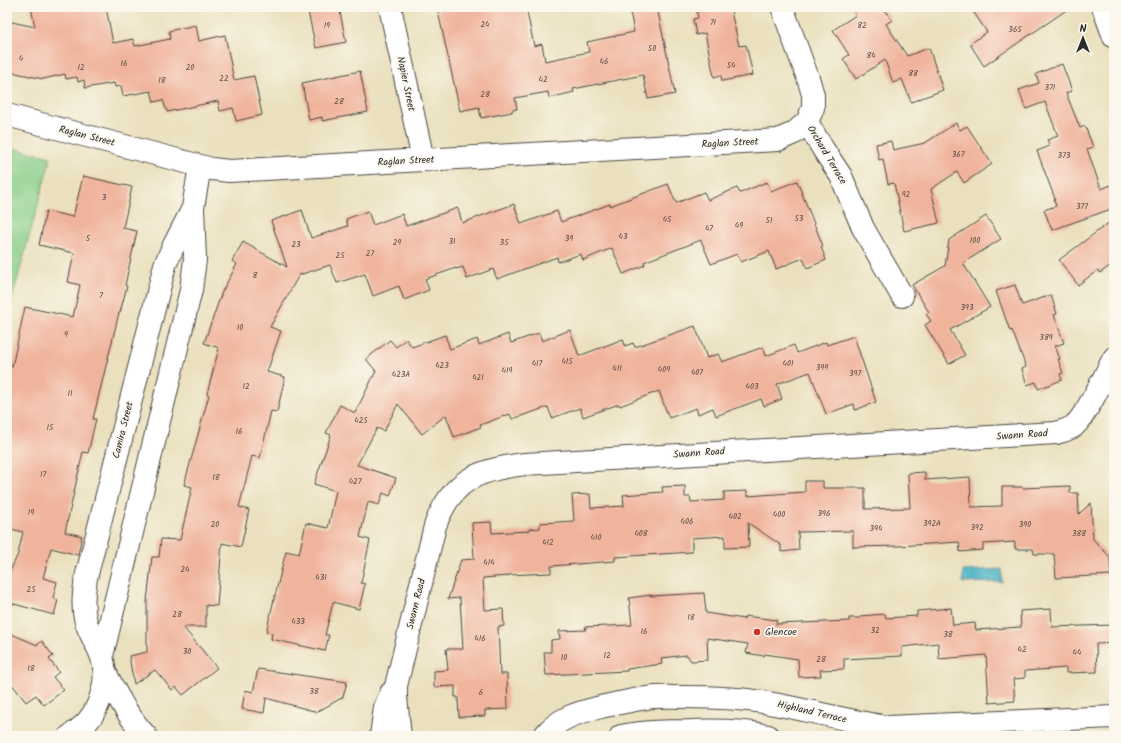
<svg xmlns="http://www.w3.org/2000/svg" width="1121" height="743" font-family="Kalam,sans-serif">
	<rect width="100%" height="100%" fill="#fbf7ec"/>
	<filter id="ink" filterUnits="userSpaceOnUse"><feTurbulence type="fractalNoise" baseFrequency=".025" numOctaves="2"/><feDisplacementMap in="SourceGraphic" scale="8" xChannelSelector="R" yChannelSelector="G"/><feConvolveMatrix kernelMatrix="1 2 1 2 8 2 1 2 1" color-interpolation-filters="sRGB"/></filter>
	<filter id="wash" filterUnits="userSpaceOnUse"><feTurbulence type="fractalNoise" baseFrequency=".012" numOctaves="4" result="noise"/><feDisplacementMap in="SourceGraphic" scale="16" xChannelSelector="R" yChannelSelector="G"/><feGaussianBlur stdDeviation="0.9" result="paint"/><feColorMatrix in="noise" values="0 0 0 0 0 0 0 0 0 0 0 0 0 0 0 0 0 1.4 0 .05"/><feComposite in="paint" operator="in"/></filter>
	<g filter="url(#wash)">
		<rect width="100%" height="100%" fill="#eae0bd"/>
		<path fill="#87cd88" stroke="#597c5a" d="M7 147 51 157 7 317Z"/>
		<path fill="#47b2c4" stroke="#396e78" d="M1002 569V582L963 583V571Z"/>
		<g id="blocks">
			<path fill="#f0b49c" d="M31 7H106L113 43 133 39 135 46 170 39 169 31 196 25 199 41 225 35 234 80 254 76 262 115 236 121 233 108 220 111 218 101 167 112 163 100 154 102 151 91 123 96 121 86 115 87 114 83 85 88 84 80 78 82 77 77 66 79 65 74 43 79 7 71V21L35 27Z
				M307 7H339L346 42 316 48Z
				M437 7H526L534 46 542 44 545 61 589 52 587 42 634 32 630 11H633L632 7H657L675 94 648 99 643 75 573 89 574 92 549 98 548 92 515 98 517 109 512 110V112L481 118 479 107 460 111Z
				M696 7H730L739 46 746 45 753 75 722 81 721 75 714 77 705 33 696 35 693 19 698 18Z
				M850 7H883L892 20 886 24 907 56 929 48 943 90 911 102 902 79 893 83 885 60 856 79 843 59 849 55 833 30 856 15Z
				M970 7H1071L984 66 970 44 987 32Z
				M1062 64 1072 91 1066 93 1080 128 1085 126 1093 147 1087 149 1101 189 1114 184V208L1052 230 1044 210 1056 206 1054 200 1055 199 1037 151 1050 146 1047 140 1058 136 1045 102 1026 109 1019 90 1039 83 1036 74Z
				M360 71 368 112 322 121V117L309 120 302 83Z
				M956 123 960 130 967 126 992 164 964 183 957 172 931 189 939 223 904 231 894 183 888 184 883 159 879 160 876 144 891 141 893 150 925 143Z
				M83 176 132 187 123 228 137 231 125 285 127 286 120 313H119L93 419H96L88 453 83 452 65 532 82 536 78 555 51 548 43 578 57 582 53 598 58 600 54 615 7 602V578L18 554 23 532 7 528V502L11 485 7 484V366L12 367 25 307 73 317 80 285 68 282 74 253 39 245 46 211 73 217Z
				M797 181 823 246 821 247 826 260 807 268 803 258 776 269 769 251 741 262 737 254 711 264 701 240 644 262 645 265 623 274 612 248 583 260 581 254 558 262 557 257 497 279 493 269 467 279 463 267 456 269V268L425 279 429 290 404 300 399 286 373 296 365 274 337 283 330 265 299 275 270 327 281 331 267 372 285 377 277 412 271 411 260 458 252 456 239 507 249 510 241 547 222 543 217 606 206 605V627H183L217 668 183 695 176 687 172 690 155 670 134 684 129 656 147 652V601L152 557H159L161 539 180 540 192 487 184 485 209 395 207 394 219 348 204 343 222 292 237 264 232 261 243 242 287 267 271 221 302 210 311 238 348 226 346 219 368 211 373 225 402 214 406 226 458 208 462 223 514 204 521 224 557 211 561 222 610 204V206L668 184 676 203 704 192 708 200 737 188 740 193 767 182 771 191Z
				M986 216 1001 239 963 263 990 307 950 330 965 355 949 364 925 325 931 321 926 314 929 312 912 285 945 266 949 240Z
				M1114 219V263L1100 273 1098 270 1078 285 1059 260Z
				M1015 285 1022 305 1051 295 1057 314 1054 315 1064 343 1055 346 1060 359H1058L1063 373 1060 374 1062 380 1038 389 1036 382 1027 385 1022 369 1026 367 1012 330 1010 331 996 291Z
				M695 326 707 358 718 354 722 362 763 347 766 356 794 345 797 353 826 342 827 345 854 336 876 402 855 410 854 404 826 414 810 372 777 384 782 399 764 406 761 399 716 416 713 408 698 414 696 408 669 418 659 391 620 406 619 404 583 417 580 408 552 418 548 407 512 419 510 414 480 425 481 427 454 437 446 415 422 434 398 404 384 431 377 428 357 465 396 478 390 496 383 493 379 505 368 502 360 537 370 540 361 583 365 584 359 609 333 602 325 635H329L325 651 271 639 272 633 266 632 286 551 299 554 306 523 328 528 336 491 314 484 331 435 326 433 340 405 355 413 376 371 366 359 390 340 396 347 406 339 412 347 445 335 450 349 477 339 479 345 508 334 511 343 539 333 542 341 570 330 579 356 623 339 625 346 633 343 635 347Z
				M925 472V480L970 477 971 507 1002 506V487H1023V488L1070 486V493H1078L1079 514 1091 503 1093 539 1110 557 1111 575 1056 578 1054 554H1034L1033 549H1015V542L983 544V550L960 552 959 542 899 546 853 547V531L798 532 799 550 781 552V545L748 523 749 547 725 548V536L692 538V552L615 557V561L551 566V573L508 575V576L483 578 485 610 503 609 504 626 498 627 500 674H507L508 709 485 710V716L459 717 458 697H455V686L434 687V671L448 670 446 649H463L460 598 448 599 461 560 474 559 472 523 491 522 492 533 529 531V529L540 528V523L574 521 572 495 590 494 591 508 624 506 623 495 663 492 662 487 685 486V497H690L691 502 724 500V492L747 491V496L805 492V481H823V488H865V509L910 508 908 473Z
				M704 593 706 613 744 619 745 616 777 620 776 624 849 621V618H861V616L885 614 886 618 917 616V611L951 608 953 625 975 623 976 630 1021 627 1020 611 1051 609 1052 627 1114 625V643L1096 644 1097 672 1066 673V668L1025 671V678L1013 679 1015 701 989 703 986 655 939 659 938 643 902 647V656L844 659V669L820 670 821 676 799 677 798 659 765 654 764 656 746 653 748 644 707 638 708 660 691 661 687 655 661 658 662 664 627 669V671L546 675 544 652H551V640L560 639 559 631 586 630 585 627 632 625 629 598 651 595V596Z
				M7 632 37 645 42 641 53 656 49 659 59 672 53 677 64 690 44 705 36 695 26 702 7 678Z
				M258 669 347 682 343 697 317 712 266 698 264 713 242 709 245 690 253 692Z"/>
		</g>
	</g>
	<g filter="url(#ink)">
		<use href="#blocks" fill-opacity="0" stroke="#484641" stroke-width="1"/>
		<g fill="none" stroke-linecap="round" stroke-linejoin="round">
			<defs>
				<path id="minor" d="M390 7 423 160
					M7 115 212 169 229 171 778 140 794 133 807 122 813 108V95L809 81 782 7
					M807 122 823 149 841 176 863 228 902 296
					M102 656 191 290 195 260 193 208 200 166
					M104 669C115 693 128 717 146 736
					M70 736C76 732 82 727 87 722 101 706 110 676 101 655 96 642 88 632 85 618 82 605 84 592 86 578L165 265 173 247 193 208
					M381 736 385 707 391 693
					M400 736 396 697V686L435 526C452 479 478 470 525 464L1056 433C1062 431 1068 430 1074 426 1087 415 1105 374 1114 358
					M544 736C560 716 581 712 605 706 619 703 633 700 647 698 659 696 672 697 684 697 714 697 744 698 774 704 812 711 849 721 888 727L1114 717
					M621 736C644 731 668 731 691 731 717 730 743 730 768 736"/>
				<path id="secondary" d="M1103 7 1114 37"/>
			</defs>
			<use href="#minor" stroke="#484641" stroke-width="24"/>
			<use href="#secondary" stroke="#484641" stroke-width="24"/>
			<use href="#minor" stroke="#fff" stroke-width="22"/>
			<use href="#secondary" stroke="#fff" stroke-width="22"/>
		</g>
	</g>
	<circle fill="#c8321e" stroke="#fbf7ec" stroke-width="1.5" cx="757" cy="632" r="4"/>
	<g text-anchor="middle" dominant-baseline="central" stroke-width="3.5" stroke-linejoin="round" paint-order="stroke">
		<g font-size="8" fill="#5c4d47">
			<text x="713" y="22">71</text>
			<text x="485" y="24">24</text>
			<text x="327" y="25">19</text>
			<text x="862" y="25">82</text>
			<text x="1015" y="29">365</text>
			<text x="652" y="48">50</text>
			<text x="871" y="55">84</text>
			<text x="21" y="58">4</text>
			<text x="604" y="61">46</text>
			<text x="124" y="63">16</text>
			<text x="731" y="65">54</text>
			<text x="81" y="67">12</text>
			<text x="190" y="67">20</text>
			<text x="913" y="73">88</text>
			<text x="224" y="78">22</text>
			<text x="543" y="79">42</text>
			<text x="162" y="80">18</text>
			<text x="1050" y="87">371</text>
			<text x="485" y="94">28</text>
			<text x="339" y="101">28</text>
			<text x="958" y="154">367</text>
			<text x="1064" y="155">373</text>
			<text x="906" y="194">92</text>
			<text x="104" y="197">3</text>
			<text x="1082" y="206">377</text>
			<text x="799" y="218">53</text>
			<text x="667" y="219">45</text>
			<text x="769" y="220">51</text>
			<text x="739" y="225">49</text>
			<text x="709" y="228">47</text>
			<text x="623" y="236">43</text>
			<text x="88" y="238">5</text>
			<text x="569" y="238">39</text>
			<text x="975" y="240">100</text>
			<text x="452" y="241">31</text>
			<text x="397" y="242">29</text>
			<text x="504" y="242">35</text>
			<text x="296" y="244">23</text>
			<text x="370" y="253">27</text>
			<text x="340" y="255">25</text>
			<text x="255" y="275">8</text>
			<text x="101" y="295">7</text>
			<text x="967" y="307">393</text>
			<text x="240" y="327">10</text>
			<text x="66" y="334">9</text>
			<text x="1046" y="337">389</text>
			<text x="567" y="361">415</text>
			<text x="537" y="363">417</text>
			<text x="788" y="363">401</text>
			<text x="442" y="365">423</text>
			<text x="822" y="367">399</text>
			<text x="617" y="368">411</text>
			<text x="664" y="369">409</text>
			<text x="507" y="370">419</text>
			<text x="697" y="372">407</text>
			<text x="855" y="373">397</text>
			<text x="401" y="374">423A</text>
			<text x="478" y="377">421</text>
			<text x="246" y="386">12</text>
			<text x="752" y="386">403</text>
			<text x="70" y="393">11</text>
			<text x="361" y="420">425</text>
			<text x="50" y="427">15</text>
			<text x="239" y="431">16</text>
			<text x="43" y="474">17</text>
			<text x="216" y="477">18</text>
			<text x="355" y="481">427</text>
			<text x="31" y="512">19</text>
			<text x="824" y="513">396</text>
			<text x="779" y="514">400</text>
			<text x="735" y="516">402</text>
			<text x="687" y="521">406</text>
			<text x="932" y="523">392A</text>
			<text x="215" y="524">20</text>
			<text x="1025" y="524">390</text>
			<text x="977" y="527">392</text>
			<text x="876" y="528">394</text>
			<text x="641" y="533">408</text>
			<text x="1079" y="533">388</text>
			<text x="596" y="537">410</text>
			<text x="548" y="542">412</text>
			<text x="489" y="562">414</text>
			<text x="185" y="569">24</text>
			<text x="321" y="577">431</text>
			<text x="31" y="589">25</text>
			<text x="177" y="614">28</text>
			<text x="691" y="617">18</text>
			<text x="298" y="621">433</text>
			<text x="875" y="630">32</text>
			<text x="644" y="631">16</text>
			<text x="948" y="634">38</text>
			<text x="480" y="638">416</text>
			<text x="1022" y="649">42</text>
			<text x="187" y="651">30</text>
			<text x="1077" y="652">44</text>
			<text x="607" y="655">12</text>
			<text x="564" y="657">10</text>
			<text x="821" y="659">28</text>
			<text x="31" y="668">18</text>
			<text x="314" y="691">38</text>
			<text x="481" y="692">6</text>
		</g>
		<g font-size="10" fill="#2b2b2b" stroke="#fbf7ec">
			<text transform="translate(406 84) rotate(78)">Napier Street</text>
			<text transform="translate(87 136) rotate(14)">Raglan Street</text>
			<text transform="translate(730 143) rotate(-3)">Raglan Street</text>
			<text transform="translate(827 155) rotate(59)">Orchard Terrace</text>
			<text transform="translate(406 161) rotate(-3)">Raglan Street</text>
			<text transform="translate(123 430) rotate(-76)">Camira Street</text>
			<text transform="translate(1022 435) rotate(-4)">Swann Road</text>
			<text transform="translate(699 453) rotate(-4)">Swann Road</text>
			<text transform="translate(416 604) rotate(-76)">Swann Road</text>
			<text transform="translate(812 712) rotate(13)">Highland Terrace</text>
		</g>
		<g font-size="10" fill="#2b2b2b" stroke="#fbf7ec" text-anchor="start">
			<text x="765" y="632">Glencoe</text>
		</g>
	</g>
	<rect width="1121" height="743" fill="none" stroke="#fbf7ec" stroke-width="24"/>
	<g transform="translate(1083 38)" stroke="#fbf7ec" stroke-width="3" paint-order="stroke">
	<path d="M0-3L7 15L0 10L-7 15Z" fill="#2b2b2b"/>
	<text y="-6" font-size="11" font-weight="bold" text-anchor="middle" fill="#2b2b2b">N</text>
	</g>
</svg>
